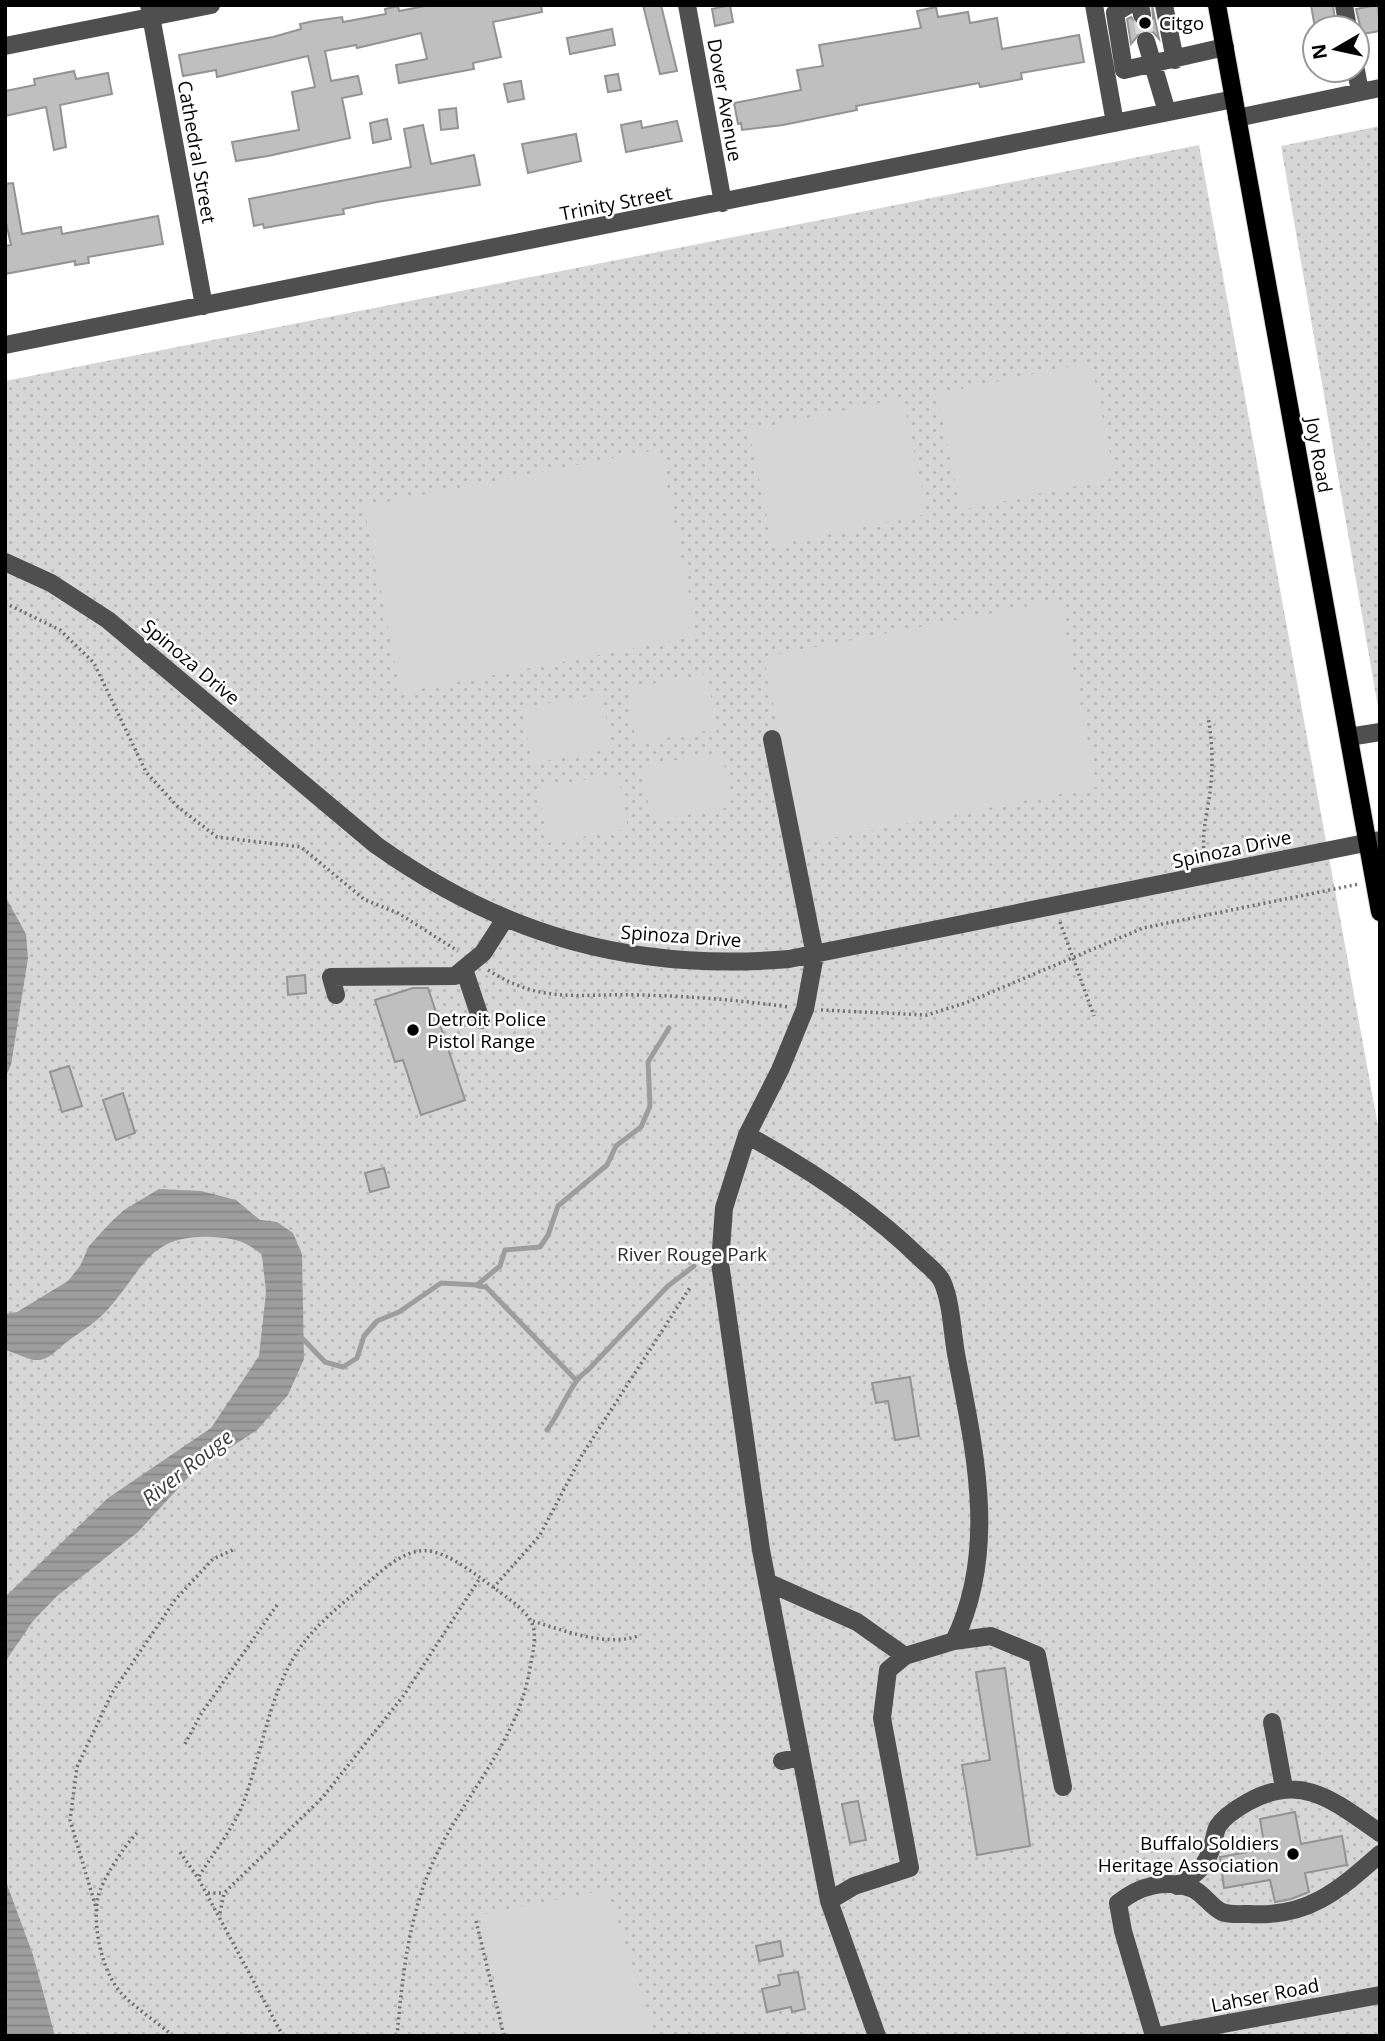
<svg xmlns="http://www.w3.org/2000/svg" width="1385" height="2041" font-family="'Open Sans',sans-serif">
	<defs>
		<pattern id="park-dots" width="8" height="8" patternUnits="userSpaceOnUse" patternTransform="scale(1.75)"><rect width="8" height="8" fill="#d6d6d6"/><path d="M2 2h.1M6 6h.1" fill="none" stroke="#b6b6b6" stroke-width="1.8" stroke-linecap="round"/></pattern>
		<pattern id="water-rules" width="6" height="5" patternUnits="userSpaceOnUse" patternTransform="scale(1.75)"><rect width="6" height="5" fill="#9d9d9d"/><path d="M0 2.5h6" fill="none" stroke="#858585"/></pattern>
	</defs>
	<rect width="100%" height="100%" fill="#fff"/>
	<path fill="url(#park-dots)" d="M1380 126V719L1281 146Z
		M1199 145 1380 1137V2036H5V381Z"/>
	<path fill="#d6d6d6" d="M1091 362 1115 478 961 510 937 394Z
		M903 398 927 514 773 546 749 430Z
		M660 449 697 636 401 693 364 506Z
		M1060 600 1097 787 800 844 764 657Z
		M707 674 717 729 636 743 627 688Z
		M602 694 612 749 532 763 522 708Z
		M722 752 732 807 651 821 642 766Z
		M618 774 628 829 548 843 538 788Z
		M606 1890 655 2036H508L479 1915Z"/>
	<path fill="url(#water-rules)" d="M5 896 26 934 28 958 11 1065 5 1078Z
		M159 1189 201 1191 236 1200 260 1220 277 1222 293 1233 302 1254 304 1359 288 1395 257 1430 194 1471 138 1532 56 1597 33 1621 5 1662V1597L108 1498 211 1428 259 1356 266 1292 262 1255C247 1241 233 1238 213 1237 149 1234 145 1267 109 1308 97 1322 83 1330 68 1341 58 1348 49 1361 36 1360 27 1360 15 1352 5 1350V1314L17 1312 68 1281 80 1266 89 1246 110 1223 124 1210Z
		M5 1879 33 1955 55 2036 5 2035Z"/>
	<g fill="none" stroke-linecap="round" stroke-linejoin="round">
		<path stroke="#9d9d9d" stroke-width="5" d="M478 1286 486 1287C516 1318 545 1348 575 1379
			M301 1337 325 1362 343 1367 357 1358 364 1336 377 1321 399 1312 441 1283 477 1285 500 1266 505 1250 540 1247 548 1235 558 1206 607 1165 616 1146 641 1127 650 1106 648 1062 669 1028
			M547 1430C561 1412 571 1381 587 1371L668 1286 694 1266"/>
	</g>
	<path fill="#bfbfbf" stroke="#939393" stroke-width="2" d="M430 5H541L542 12 493 22 501 57 473 63 474 69 431 77 399 83 396 65 427 59 421 33 357 48 356 45 325 51 331 81 358 76 362 94 342 98 350 138 268 156 236 161 232 142 299 130 292 92 315 87 308 56 217 77 216 70 183 76 179 55 273 37 301 29 300 24 314 21 342 17 343 22 386 14 385 9 398 6 399 11Z
		M643 5H661L677 71 660 74Z
		M730 5 733 22 715 26 712 9Z
		M1152 5 1159 39 1153 32 1143 30 1131 44 1127 19 1131 17 1139 26 1149 24 1153 18Z
		M1311 5H1333L1336 28H1315Z
		M1378 5 1380 31 1362 34 1356 9Z
		M936 7 938 17 968 12 970 23 997 18 1002 49 1079 35 1084 62 1021 73 1022 79 980 87 979 83 856 106 857 110 783 125 742 130 741 123 738 124 734 103 801 90 797 70 823 66 819 45 921 28 917 11Z
		M612 29 615 45 570 54 567 38Z
		M74 71 76 79 108 73 112 94 60 105 66 147 54 150 46 107 5 116V91L35 85 34 79Z
		M618 74 621 90 608 92 605 76Z
		M521 81 524 99 508 102 504 84Z
		M456 108 458 128 441 130 439 110Z
		M387 119 391 139 373 143 370 123Z
		M641 121 642 128 677 121 682 141 626 152 621 125Z
		M423 125 431 164 474 155 480 185 377 202 343 209 344 214 331 216 264 228 263 224 254 226 249 199 411 167 404 129Z
		M576 134 581 161 528 173 522 144Z
		M13 183 22 234 61 227 62 234 158 216 163 244 88 257 89 263 75 265V261L5 274V246L11 245 5 218V184Z
		M305 975 306 993 288 995 287 977Z
		M413 988H428L465 1100 421 1115 403 1060 395 1062 375 1000Z
		M69 1066 82 1106 62 1112 50 1072Z
		M123 1093 135 1133 116 1140 103 1100Z
		M384 1168 389 1187 370 1192 365 1173Z
		M910 1377 919 1436 895 1440 888 1401 876 1403 872 1383Z
		M1005 1668 1030 1846 977 1855 962 1765 990 1760 976 1672Z
		M858 1801 866 1840 850 1843 842 1804Z
		M1295 1812 1301 1844 1342 1836 1347 1865 1305 1873 1309 1892 1291 1899 1275 1902 1270 1880 1224 1888 1220 1857 1265 1849 1260 1819Z
		M780 1941 783 1956 759 1961 756 1946Z
		M798 1972 805 2009 792 2012 791 2007 767 2012 762 1989 780 1985 778 1975Z"/>
	<g fill="none" stroke-linecap="round" stroke-linejoin="round">
		<path stroke="#d9d9d9" stroke-width="18" stroke-dasharray="18 9" stroke-linecap="butt" d="M1142 15 1146 41"/>
		<defs>
			<path id="major" d="M1217 5 1380 912"/>
		</defs>
		<use href="#major" stroke="#dbdbdb" stroke-width="20"/>
		<path stroke="#717171" stroke-width="3.5" stroke-dasharray="2 3.5" stroke-linecap="butt" d="M5 603 60 630 94 663 146 772 178 807 217 837 301 847 365 900 398 913 458 951
			M1205 859C1200 832 1209 809 1211 783 1213 761 1212 739 1208 717
			M1060 922 1094 1016
			M488 970C543 1005 579 993 639 995 689 996 739 1000 789 1007
			M821 1010 927 1015 968 1002 1143 928 1359 884
			M493 1588 540 1535 582 1455 691 1286
			M533 1621C565 1631 606 1647 638 1636
			M185 1744 201 1714 277 1605
			M137 1833C124 1846 102 1880 98 1897 92 1926 102 1974 123 1995 138 2010 157 2022 173 2036
			M180 1852 198 1878
			M208 1893H224
			M97 1911 70 1820 77 1767 112 1693 175 1600 213 1559 235 1549
			M220 1913 224 1893 322 1798 404 1695 480 1578
			M476 1921 504 2036
			M283 2036 198 1878C213 1853 234 1828 244 1801 262 1752 269 1696 297 1652 316 1623 347 1600 373 1578 389 1565 411 1545 434 1552 457 1558 481 1579 501 1593 540 1621 538 1627 529 1673 518 1735 472 1788 443 1842 410 1902 403 1969 397 2036"/>
		<path stroke="#4f4f4f" stroke-width="18" d="M149 5 204 306
			M687 5 723 203
			M1094 5 1115 123
			M1128 5 1115 13 1124 70 1225 47
			M1140 5 1142 15
			M1164 5 1175 60
			M1344 5 1348 28
			M1146 41 1167 112
			M5 46 211 5
			M1356 70 1360 92
			M1237 118 1380 88
			M5 345 1234 99
			M5 562 51 583 108 620 376 845C504 936 633 972 789 959L1380 840
			M1349 737 1380 732
			M772 739 815 955 805 1009 780 1070 747 1135 724 1208 720 1263 761 1550 829 1901 877 2036
			M464 969 481 1020
			M336 995 331 977 455 976 483 953 505 919
			M747 1135C809 1169 869 1208 920 1258 926 1264 938 1273 942 1281 952 1303 952 1335 957 1359 975 1452 998 1551 954 1641L905 1656 888 1670 882 1718 910 1868 854 1886 829 1901
			M767 1582 857 1622 905 1656
			M954 1641 991 1636 1037 1655 1063 1787
			M1272 1722 1284 1788
			M782 1761 801 1757
			M1177 1886C1195 1875 1206 1867 1212 1847 1214 1841 1215 1831 1218 1826 1224 1817 1239 1807 1248 1802 1302 1772 1334 1801 1380 1833
			M1154 2036 1123 1931 1118 1903C1139 1886 1166 1878 1193 1889 1204 1894 1211 1907 1222 1912 1229 1915 1241 1914 1249 1914 1308 1918 1339 1890 1380 1854
			M1158 2036 1380 1995"/>
		<use href="#major" stroke="#000" stroke-width="18"/>
	</g>
	<g fill="#000" stroke="#fff" stroke-width="2.5">
		<circle cx="1145" cy="23" r="7"/>
		<circle cx="413" cy="1030" r="7"/>
		<circle cx="1293" cy="1854" r="7"/>
	</g>
	<g text-anchor="middle" dominant-baseline="central" stroke-width="5" stroke-linejoin="round" paint-order="stroke">
		<g font-size="19" fill="#000" stroke="#fff" text-anchor="start">
			<text x="1159" y="23">Citgo</text>
			<text x="427" y="1019">Detroit Police<tspan x="427" dy="22">Pistol Range</tspan></text>
			<text x="1279" y="1843" text-anchor="end">Buffalo Soldiers<tspan x="1279" dy="22">Heritage Association</tspan></text>
		</g>
		<g font-size="19" fill="#000" stroke="#fff">
			<text transform="translate(725 100) rotate(80)">Dover Avenue</text>
			<text transform="translate(197 152) rotate(80)">Cathedral Street</text>
			<text transform="translate(616 203) rotate(-11)">Trinity Street</text>
			<text transform="translate(1319 455) rotate(80)">Joy Road</text>
			<text transform="translate(191 662) rotate(40)">Spinoza Drive</text>
			<text transform="translate(1232 849) rotate(-12)">Spinoza Drive</text>
			<text transform="translate(681 936) rotate(4)">Spinoza Drive</text>
			<text transform="translate(1265 1995) rotate(-11)">Lahser Road</text>
		</g>
		<g font-size="19" fill="#2d2d2d" stroke="#fff">
			<text x="692" y="1254">River Rouge Park</text>
		</g>
		<g font-size="21" font-style="italic" fill="#3e3e3e" stroke="#fff">
			<text transform="translate(187 1467) rotate(-38)">River Rouge</text>
		</g>
	</g>
	<rect width="1385" height="2041" fill="none" stroke="#000000" stroke-width="14"/>
	<g transform="translate(1336 49) rotate(261)"><circle r="33" fill="#ffffff" stroke="#999999" stroke-width="2"/>
	<path d="M0-5L12 26L0 18L-12 26Z" fill="#000000"/>
	<text y="-10" font-size="19" font-weight="bold" text-anchor="middle" fill="#000000">N</text>
	</g>
</svg>
